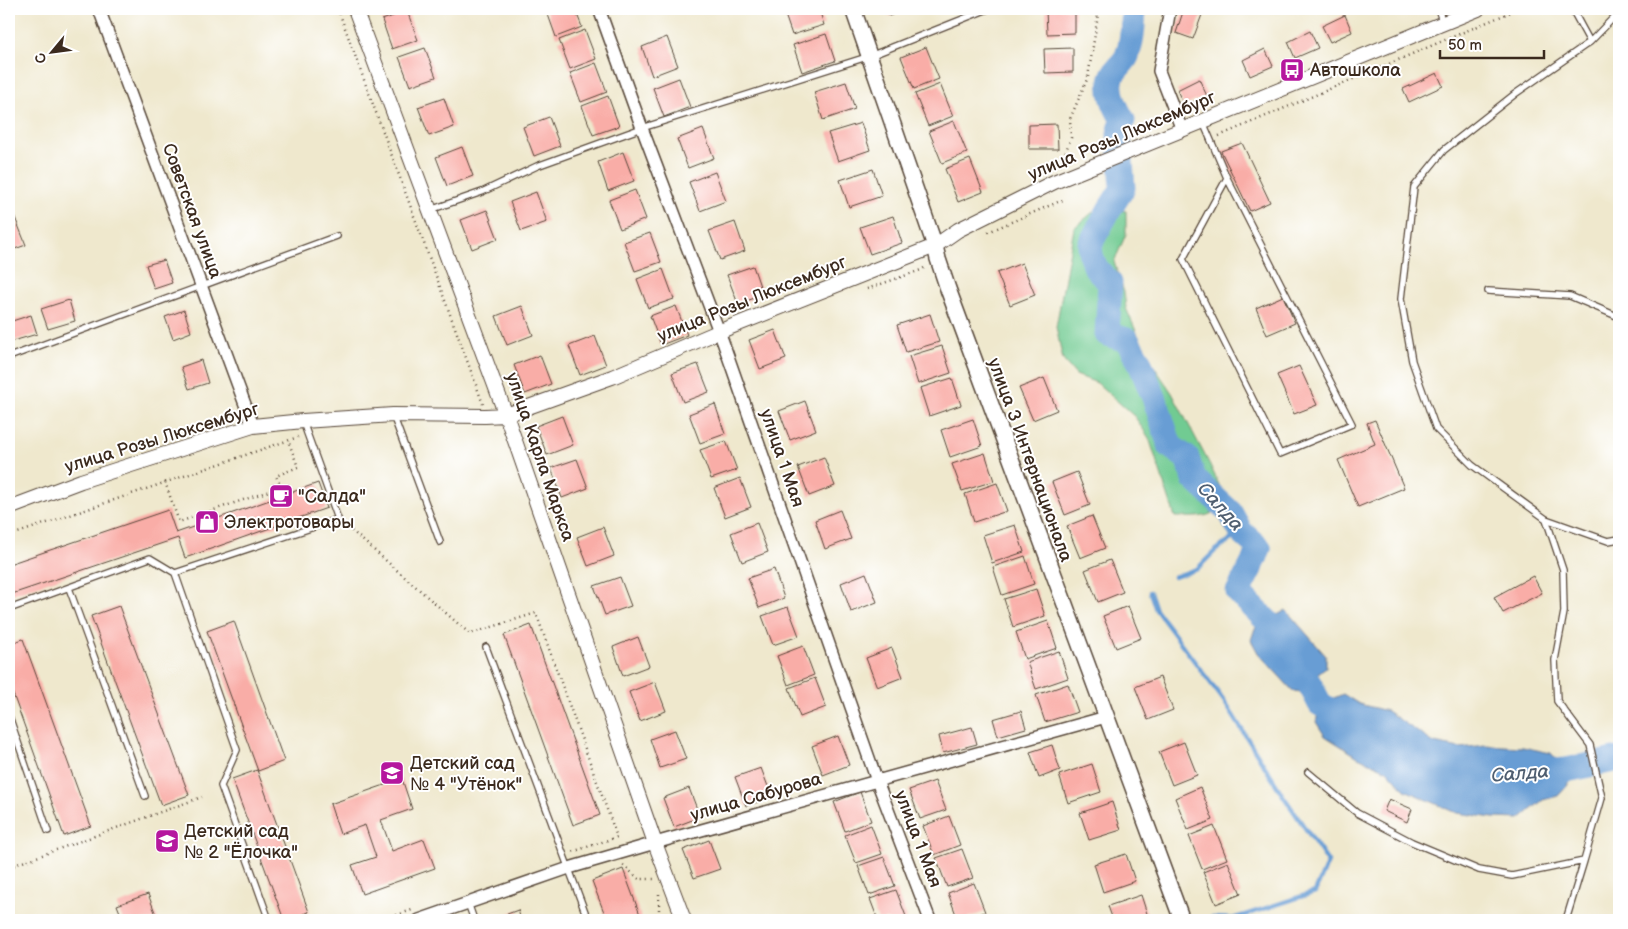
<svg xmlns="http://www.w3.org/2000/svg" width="1628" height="929" font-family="'Balsamiq Sans',sans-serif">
	<rect width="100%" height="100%" fill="#fff"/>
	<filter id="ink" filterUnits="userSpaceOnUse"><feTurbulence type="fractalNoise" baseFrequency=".02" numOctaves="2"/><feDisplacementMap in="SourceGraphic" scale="10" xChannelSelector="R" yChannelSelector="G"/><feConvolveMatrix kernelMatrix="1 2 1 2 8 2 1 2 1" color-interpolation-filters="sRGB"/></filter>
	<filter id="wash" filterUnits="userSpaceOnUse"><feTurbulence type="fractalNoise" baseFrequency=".0096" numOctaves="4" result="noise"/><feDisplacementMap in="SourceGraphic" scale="20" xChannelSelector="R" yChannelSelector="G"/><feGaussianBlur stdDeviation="1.12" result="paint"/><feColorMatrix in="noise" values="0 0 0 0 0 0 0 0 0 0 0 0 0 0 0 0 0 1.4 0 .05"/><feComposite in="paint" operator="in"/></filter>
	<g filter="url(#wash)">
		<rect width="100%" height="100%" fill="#efe8cd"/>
		<path fill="#71cb92" stroke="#567a58" d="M1109 210 1126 211V234L1114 262 1124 292 1126 308 1147 356 1172 393 1210 465 1226 500C1215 520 1195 517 1175 517L1149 438 1135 417 1097 383 1076 375 1063 360 1056 327 1074 228 1093 212Z"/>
		<path fill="#679dd4" stroke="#516479" d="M1286 610 1326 656V667L1308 681 1301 692 1293 691 1258 653 1251 640 1255 628Z
			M1343 694 1359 704 1387 711 1434 743 1460 748 1485 745 1523 747 1551 753 1566 770 1568 785 1558 796 1543 800 1520 819 1493 818 1457 813 1405 790 1387 770 1358 757 1325 736 1316 722 1320 704Z"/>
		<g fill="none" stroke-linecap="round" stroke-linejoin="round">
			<path stroke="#679dd4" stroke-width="4.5" d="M1174 577 1197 569 1215 551 1241 532
				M1150 592 1156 610 1224 701 1282 794 1328 862 1315 892 1233 919 1211 918"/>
			<path stroke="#679dd4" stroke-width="25" d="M1134 9C1133 25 1133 40 1127 56 1124 63 1116 68 1113 75 1106 90 1116 108 1123 120L1119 134 1123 188 1109 210 1090 244 1091 256 1096 268 1110 283 1107 334 1127 340 1139 361 1155 400 1170 446 1187 458 1194 479 1230 512 1241 532 1259 548 1255 559 1238 592 1268 622 1308 681 1320 704 1348 720
				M1533 773 1566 770 1619 759"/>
		</g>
		<g id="blocks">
			<path fill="#f9ada7" d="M546 9H575L582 27 556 37Z
				M783 9H819L824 25 792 35Z
				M886 9H908L889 16Z
				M1046 9H1075V33L1047 34Z
				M1184 9H1192L1203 12 1193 39 1176 33Z
				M407 11 418 40 392 49 382 20Z
				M1345 15 1352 32 1330 42 1322 26Z
				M585 30 596 59 570 69 559 40Z
				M1310 31 1318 48 1295 58 1288 42Z
				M826 34 835 61 802 72 793 45Z
				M667 37 678 66 652 76 642 47Z
				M926 47 939 79 914 89 901 57Z
				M425 48 436 77 410 86 399 57Z
				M1073 48V72L1045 73 1044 49Z
				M1265 49 1273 66 1250 76 1243 60Z
				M596 63 607 92 581 102 570 73Z
				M1437 73 1443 86 1409 102 1403 89Z
				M679 78 690 107 664 117 653 88Z
				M1199 79 1207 96 1184 106 1177 90Z
				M846 82 855 109 823 120 814 92Z
				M940 84 953 116 928 126 915 94Z
				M608 96 619 126 593 135 582 106Z
				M444 98 454 127 429 136 418 107Z
				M549 117 560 146 534 156 523 127Z
				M954 121 967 153 942 163 929 131Z
				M861 123 870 150 838 161 828 133Z
				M1057 124 1058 149H1029V125Z
				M703 129 714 158 688 168 677 139Z
				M1242 143 1270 202 1250 211 1221 151Z
				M462 147 473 176 447 186 436 157Z
				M623 152 634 181 608 191 598 162Z
				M970 159 983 192 958 202 945 169Z
				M873 169 882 196 849 207 840 180Z
				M715 172 726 201 700 211 689 182Z
				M635 190 646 219 620 229 609 200Z
				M536 192 547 222 521 231 510 202Z
				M487 210 498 239 472 249 461 220Z
				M14 215 26 245 9 251V217Z
				M893 216 902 243 870 254 860 227Z
				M735 222 745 251 720 260 709 231Z
				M650 233 661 262 635 271 624 242Z
				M164 260 172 283 154 289 146 265Z
				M1022 263 1035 295 1010 305 997 273Z
				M753 266 763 295 738 304 727 275Z
				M663 269 674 299 648 308 637 279Z
				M1283 296 1295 323 1267 335 1256 308Z
				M69 300 75 321 48 329 41 309Z
				M522 306 533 335 507 345 496 316Z
				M676 306 687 335 661 345 650 316Z
				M184 310 191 332 173 339 165 317Z
				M930 314 939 342 906 352 897 325Z
				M31 315 37 334 13 341 9 328V322Z
				M775 330 786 359 760 369 749 340Z
				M595 336 606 365 580 375 569 346Z
				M942 346 951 373 918 384 909 356Z
				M540 355 551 384 525 394 514 365Z
				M201 360 208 383 189 389 181 367Z
				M698 364 709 392 683 402 672 373Z
				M1299 366 1317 405 1294 414 1277 375Z
				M952 378 961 405 929 416 920 388Z
				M1044 378 1057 410 1033 420 1019 388Z
				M805 401 816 430 790 440 779 411Z
				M715 404 725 434 700 443 689 414Z
				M562 416 573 445 547 455 536 426Z
				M973 419 982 446 950 457 941 430Z
				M1375 420 1404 488 1358 507 1338 460 1375 444 1367 423Z
				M726 441 737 470 711 479 700 450Z
				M985 453 994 481 962 491 952 464Z
				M824 457 835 486 809 496 798 467Z
				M577 459 588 488 562 498 551 468Z
				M1077 472 1090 505 1065 515 1052 482Z
				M740 478 751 507 725 517 714 488Z
				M318 483 327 508 185 558 178 538 9 595V564L168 510 176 533Z
				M997 483 1007 511 974 522 965 494Z
				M840 510 851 539 825 549 815 520Z
				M1092 516 1105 548 1080 558 1067 526Z
				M757 523 768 552 742 562 731 533Z
				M1015 525 1024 552 992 563 983 535Z
				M603 527 614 556 588 566 577 537Z
				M1025 556 1034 584 1002 595 993 567Z
				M1110 560 1123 592 1098 602 1085 570Z
				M774 569 784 598 759 608 748 578Z
				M866 573 877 602 851 612 841 583Z
				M1533 576 1542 593 1503 613 1494 597Z
				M620 577 631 606 605 615 594 586Z
				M1036 589 1045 616 1013 627 1004 599Z
				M119 606 189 795 161 805 91 616Z
				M1128 606 1141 638 1116 648 1103 616Z
				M788 607 799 636 773 645 762 616Z
				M234 621 284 761 258 771 207 631Z
				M1048 621 1057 648 1025 659 1016 632Z
				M531 625 600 815 573 825 504 635Z
				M638 637 649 666 623 676 613 647Z
				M23 639 91 826 64 836 9 683V644Z
				M803 646 814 675 788 685 777 656Z
				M892 648 903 677 877 687 866 658Z
				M1059 651 1068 678 1036 689 1027 662Z
				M1160 677 1173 710 1148 720 1135 687Z
				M815 678 826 707 800 717 789 688Z
				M655 682 666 711 640 721 629 692Z
				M1068 684 1078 712 1045 722 1036 695Z
				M1021 711 1026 728 998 736 993 719Z
				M972 727 977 744 943 753 939 736Z
				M675 730 686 759 660 768 650 739Z
				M838 736 849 765 823 775 812 746Z
				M1184 742 1197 775 1172 785 1159 752Z
				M1052 745 1060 770 1039 778 1030 752Z
				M1092 764 1101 792 1068 803 1059 775Z
				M761 768 772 797 746 806 735 777Z
				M257 770 309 912 287 920H284L232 779Z
				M402 779 412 809 381 820 392 851 424 839 435 868 362 894 352 865 376 857 365 825 340 834 330 804Z
				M935 781 946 810 920 819 909 790Z
				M1200 787 1213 820 1188 830 1175 798Z
				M689 788 700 817 674 827 663 798Z
				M860 792 871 821 845 831 834 802Z
				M1389 799 1412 809 1407 822 1384 811Z
				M1112 802 1121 830 1089 840 1080 813Z
				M949 816 960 845 934 855 923 826Z
				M871 825 882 854 856 863 845 835Z
				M1214 826 1227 859 1202 869 1189 836Z
				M709 840 720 869 694 878 683 850Z
				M962 849 973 878 947 887 936 858Z
				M1126 854 1135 881 1103 892 1094 864Z
				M884 857 895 886 869 895 858 866Z
				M1228 862 1241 894 1216 904 1203 872Z
				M623 869 642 920H607L592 881Z
				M974 883 985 912 962 920H958L948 893Z
				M896 890 907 919 903 920H878L870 899Z
				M148 894 158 920H123L117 905Z
				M1141 895 1149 920H1113L1108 906Z
				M518 910 521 920H491Z"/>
		</g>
	</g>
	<g filter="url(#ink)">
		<use href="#blocks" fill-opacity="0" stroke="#564638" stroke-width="1"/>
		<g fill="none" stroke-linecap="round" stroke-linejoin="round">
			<defs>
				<path id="service" d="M1438 9 1443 23
					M1572 9 1590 42 1619 12
					M1203 122 1227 178 1183 259 1280 454 1352 424 1227 178
					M430 210 482 192 537 166 642 128 870 56 988 9
					M1488 291 1570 296 1619 317
					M9 357 337 236
					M393 415 440 542
					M1546 519 1608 541 1619 539
					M175 573 338 519 303 422
					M69 588 145 796
					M9 609 150 558 175 573 237 750 221 786 269 920
					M486 647 588 920
					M9 716 48 831
					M1308 772 1357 813 1412 842 1479 870 1512 876 1584 861 1602 798 1590 745 1557 701 1555 660 1564 612 1563 570 1546 519 1472 465 1436 429 1412 361 1401 299 1414 187 1444 150 1515 94 1590 42
					M468 903 474 920
					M1566 920 1584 861"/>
				<path id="minor" d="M99 9 253 426
					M599 9 642 128 723 342 877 781 930 920
					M1170 9 1159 71 1182 130
					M419 920 569 868 655 843 1106 717"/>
				<path id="tertiary" d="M355 9 506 415 655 843 684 920
					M9 508 81 481 253 426 303 421 393 415 485 416 506 415 612 377 718 332 935 246 958 230 1054 182 1478 9"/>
				<path id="secondary" d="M853 9 935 246 938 259 948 289 1182 920"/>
			</defs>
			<use href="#service" stroke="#564638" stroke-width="8"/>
			<use href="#minor" stroke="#564638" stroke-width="14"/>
			<use href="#tertiary" stroke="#564638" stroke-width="16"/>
			<use href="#secondary" stroke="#564638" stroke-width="18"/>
			<path stroke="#564638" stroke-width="2.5" stroke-dasharray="1 4" stroke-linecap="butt" d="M338 9 483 404
				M1219 136 1518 9
				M1060 166 1071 138 1070 119 1088 77 1099 9
				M988 232 1065 199
				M867 289 921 270 927 266
				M165 482 179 522 281 487 276 476 298 467 288 440
				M344 524 470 634 536 613 617 837 572 852
				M9 536 298 437
				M623 865 639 879H655
				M9 867 202 797
				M659 894V920
				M382 920 412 910"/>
			<use href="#service" stroke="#fff" stroke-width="5.5"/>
			<use href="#minor" stroke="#fff" stroke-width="11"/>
			<use href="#tertiary" stroke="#fff" stroke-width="14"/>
			<use href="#secondary" stroke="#fff" stroke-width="15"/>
		</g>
	</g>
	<defs>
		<symbol id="bus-square" viewBox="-11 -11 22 22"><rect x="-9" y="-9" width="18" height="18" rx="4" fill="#b5179e" stroke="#fff"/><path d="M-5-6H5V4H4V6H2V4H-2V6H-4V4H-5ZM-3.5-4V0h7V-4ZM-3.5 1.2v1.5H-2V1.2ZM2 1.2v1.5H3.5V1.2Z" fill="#fff"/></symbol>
		<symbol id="cafe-square" viewBox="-11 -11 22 22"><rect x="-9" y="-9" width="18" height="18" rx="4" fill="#b5179e" stroke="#fff"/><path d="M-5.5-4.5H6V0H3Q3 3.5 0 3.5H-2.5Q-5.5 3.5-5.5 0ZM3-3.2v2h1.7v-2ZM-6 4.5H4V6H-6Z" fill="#fff"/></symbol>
		<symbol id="shop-square" viewBox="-11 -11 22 22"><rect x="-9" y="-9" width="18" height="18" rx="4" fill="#b5179e" stroke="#fff"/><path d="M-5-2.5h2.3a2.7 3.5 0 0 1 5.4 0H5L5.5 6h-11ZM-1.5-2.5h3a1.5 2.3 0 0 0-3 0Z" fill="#fff"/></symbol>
		<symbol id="school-square" viewBox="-11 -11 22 22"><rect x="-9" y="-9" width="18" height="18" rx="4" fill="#b5179e" stroke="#fff"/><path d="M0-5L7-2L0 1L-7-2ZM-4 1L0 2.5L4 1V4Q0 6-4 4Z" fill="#fff"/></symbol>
	</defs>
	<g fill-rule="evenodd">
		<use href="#bus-square" x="1278" y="56" width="28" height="28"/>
		<use href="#cafe-square" x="267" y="482" width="28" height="28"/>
		<use href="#shop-square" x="193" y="508" width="28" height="28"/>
		<use href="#school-square" x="378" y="759" width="28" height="28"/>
		<use href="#school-square" x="153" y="827" width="28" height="28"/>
	</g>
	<g text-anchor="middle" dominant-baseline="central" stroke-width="4" stroke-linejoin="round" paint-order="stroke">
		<g font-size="18" fill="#3b2a1e" stroke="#fff" text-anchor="start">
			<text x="1310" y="70">Автошкола</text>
			<text x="298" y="496">"Салда"</text>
			<text x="224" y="522">Электротовары</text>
			<text x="410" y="763">Детский сад<tspan x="410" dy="21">№ 4 "Утёнок"</tspan></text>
			<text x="184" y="831">Детский сад<tspan x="184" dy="21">№ 2 "Ёлочка"</tspan></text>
		</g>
		<g font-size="18" fill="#3b2a1e" stroke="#fff">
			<text transform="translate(1122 136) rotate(-23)">улица Розы Люксембург</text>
			<text transform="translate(192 211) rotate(70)">Советская улица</text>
			<text transform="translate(752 299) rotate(-22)">улица Розы Люксембург</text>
			<text transform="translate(162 438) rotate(-17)">улица Розы Люксембург</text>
			<text transform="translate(540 457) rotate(71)">улица Карла Маркса</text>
			<text transform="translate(782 458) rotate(71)">улица 1 Мая</text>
			<text transform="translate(1030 460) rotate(70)">улица 3 Интернационала</text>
			<text transform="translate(756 797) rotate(-16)">улица Сабурова</text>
			<text transform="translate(918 839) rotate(69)">улица 1 Мая</text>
		</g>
		<g font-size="19" font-style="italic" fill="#4f5e70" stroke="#fff">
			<text transform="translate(1220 507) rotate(48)">Салда</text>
			<text transform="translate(1520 774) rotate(-5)">Салда</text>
		</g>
	</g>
	<rect width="1628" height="929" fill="none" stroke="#fff" stroke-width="30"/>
	<g transform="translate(52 52) rotate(241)" stroke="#ffffff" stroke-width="4" paint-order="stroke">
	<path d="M0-4L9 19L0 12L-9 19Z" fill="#3b2a1e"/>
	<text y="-8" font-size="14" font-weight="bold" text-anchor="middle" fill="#3b2a1e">С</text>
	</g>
	<path d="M1440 50v8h104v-8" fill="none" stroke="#3b2a1e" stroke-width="2.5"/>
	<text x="1448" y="50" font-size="15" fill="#3b2a1e" stroke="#ffffff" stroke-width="4" paint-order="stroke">50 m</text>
</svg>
